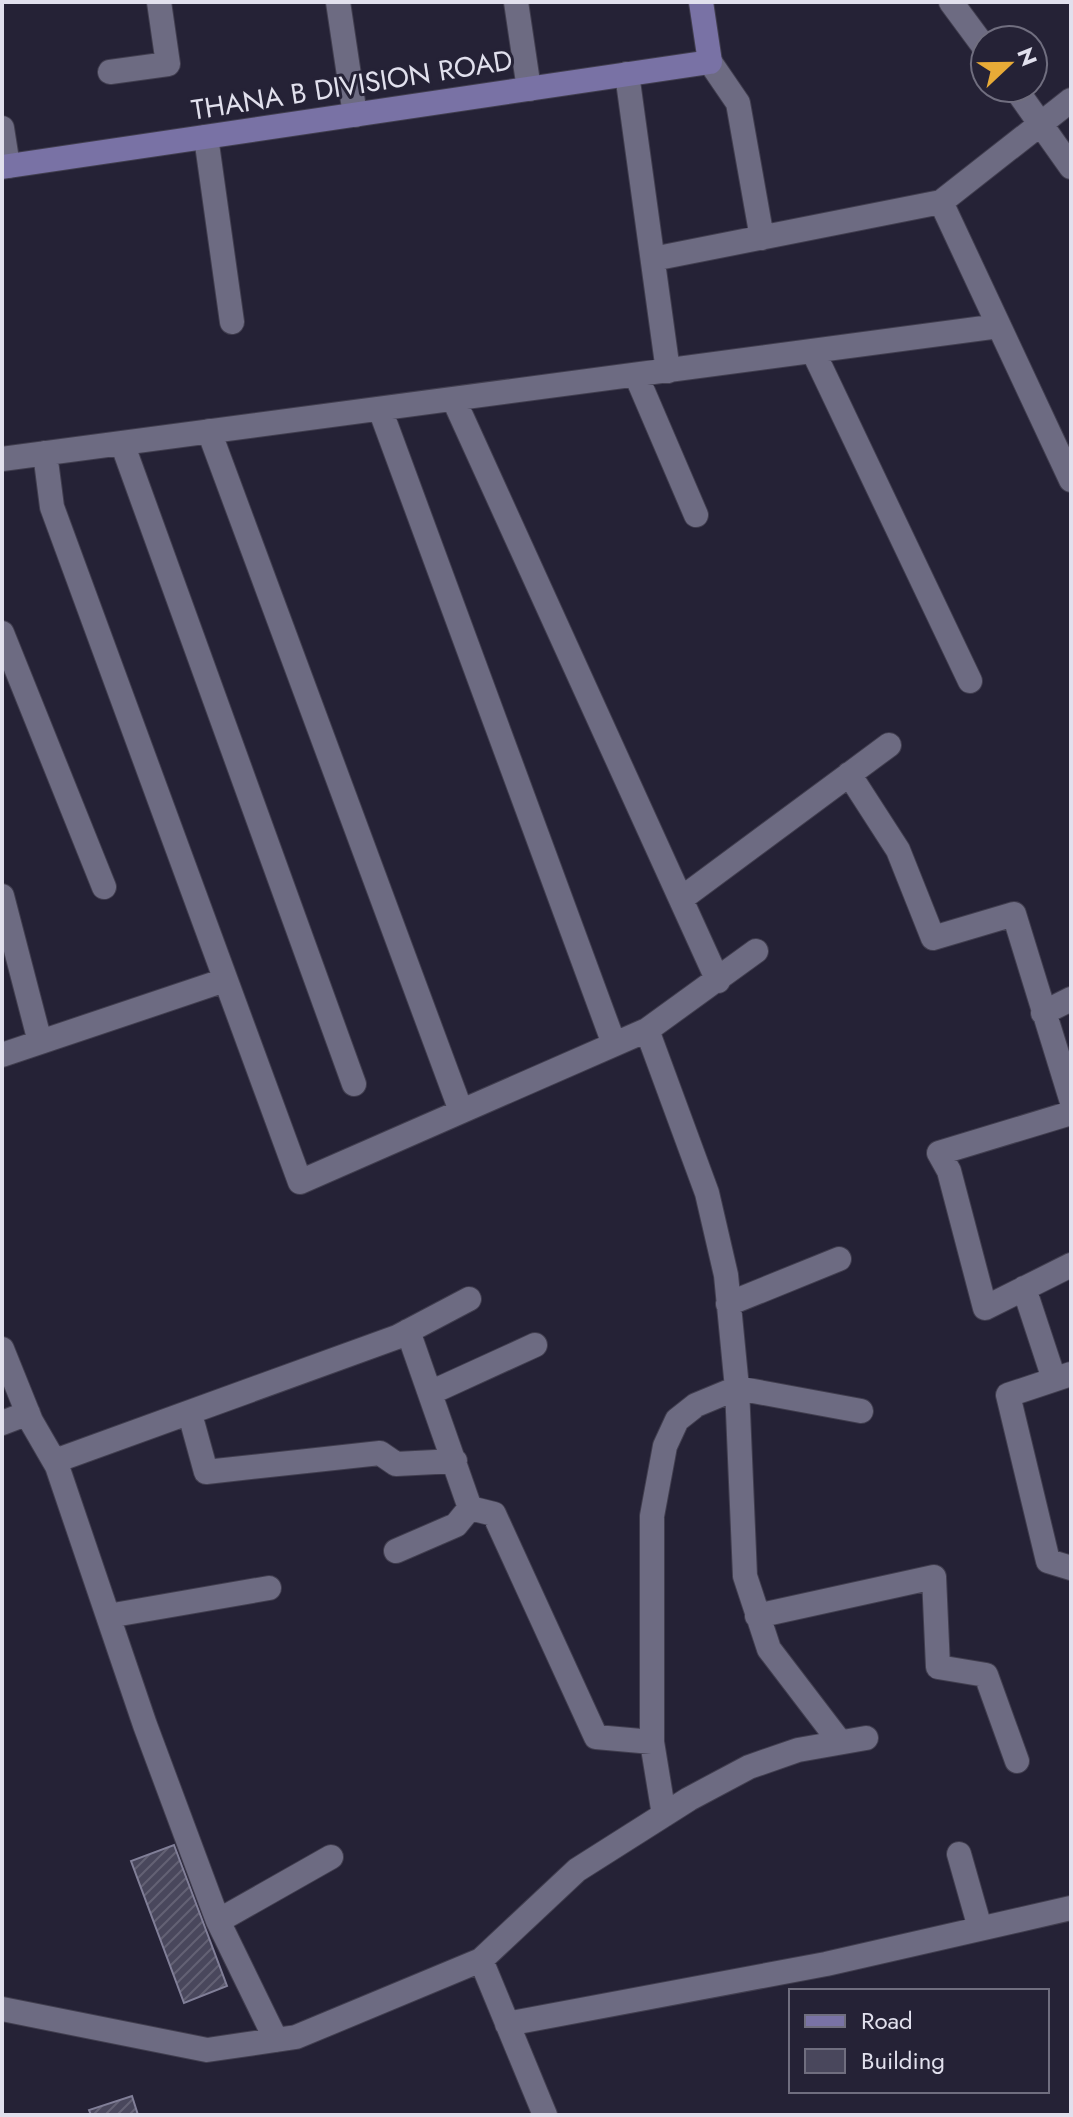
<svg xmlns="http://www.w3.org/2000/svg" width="1073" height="2117" font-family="Jost,sans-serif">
	<defs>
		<pattern id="building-hatch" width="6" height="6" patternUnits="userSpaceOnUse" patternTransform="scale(2)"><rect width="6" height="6" fill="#49475c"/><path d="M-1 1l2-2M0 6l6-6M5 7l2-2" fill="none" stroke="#636174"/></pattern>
	</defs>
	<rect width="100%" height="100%" fill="#252236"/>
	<path fill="url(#building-hatch)" stroke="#817f98" stroke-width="2" d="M174 1845 227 1986 184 2003 131 1861Z
		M132 2096 138 2115H91L89 2110Z"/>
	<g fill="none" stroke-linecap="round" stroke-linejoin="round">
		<defs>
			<path id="street" d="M338 2 355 115
				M516 2 529 89
				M951 2 985 48
				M710 62 738 103 762 238
				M110 72 168 64 159 2
				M627 74 668 371
				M1015 88 1071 167
				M2 128 8 166
				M206 137 232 322
				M941 202 1071 480
				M653 259 941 202 1071 100
				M813 351 970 681
				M636 375 696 515
				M454 400 718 981
				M380 409 614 1044
				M209 431 461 1111
				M122 443 354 1084
				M45 453 52 507 300 1182 647 1030 756 951
				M2 459 999 326
				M2 633 104 887
				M849 774 898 850 933 938 1014 914 1071 1099
				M2 896 40 1042
				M681 899 889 745
				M1043 1013 1071 999
				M647 1030 707 1193 726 1275 737 1388 745 1576 769 1649 840 1742
				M2 1055 225 980
				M1071 1113 939 1153 949 1171 985 1308 1071 1265
				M1024 1288 1054 1379
				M728 1304 839 1259
				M408 1331 470 1508 494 1514 596 1737 652 1742
				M2 1349 31 1421 57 1466 145 1725 218 1921 276 2040
				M1071 1374 1008 1395 1048 1561 1071 1568
				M430 1393 535 1345
				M190 1414 206 1472 380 1453 396 1464 455 1461
				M2 1423 28 1413
				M55 1461 397 1337 469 1299
				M396 1551 456 1525 470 1508
				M108 1616 269 1588
				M757 1616 934 1577 938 1667 986 1675 1017 1761
				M664 1815 652 1742V1516L665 1446 677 1420 696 1405 737 1388 861 1411
				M959 1854 980 1928
				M218 1921 331 1857
				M481 1960 545 2115
				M2 2009 207 2050 296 2037 481 1960 577 1870 689 1799 749 1767 798 1750 866 1738
				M507 2024 826 1964 1071 1908"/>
			<path id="secondary" d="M2 167 710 62 701 2"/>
		</defs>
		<use href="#street" stroke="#413e4f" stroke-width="26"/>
		<use href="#secondary" stroke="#413e4f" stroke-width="26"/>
		<use href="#street" stroke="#6d6b82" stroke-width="24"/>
		<use href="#secondary" stroke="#7972a5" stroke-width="24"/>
	</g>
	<g text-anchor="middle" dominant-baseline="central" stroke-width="6" stroke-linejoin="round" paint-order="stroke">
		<g font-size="28" fill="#e1e0ed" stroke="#252236">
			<text transform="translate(352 85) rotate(-9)">THANA B DIVISION ROAD</text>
		</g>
	</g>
	<rect width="1073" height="2117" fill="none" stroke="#e1e0ed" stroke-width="8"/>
	<rect x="789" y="1989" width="260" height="104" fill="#252236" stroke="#706e7f" stroke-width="2"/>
	<rect x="805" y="2015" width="40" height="12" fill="#7972a5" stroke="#706e7f" stroke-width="2"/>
	<text x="861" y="2029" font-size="24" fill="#e1e0ed">Road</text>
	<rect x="805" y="2049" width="40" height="24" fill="#49475c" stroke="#706e7f" stroke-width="2"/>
	<text x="861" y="2069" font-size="24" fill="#e1e0ed">Building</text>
	<g transform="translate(1009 64) rotate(68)"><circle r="38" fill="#252236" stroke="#706e7f" stroke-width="2"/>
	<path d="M0-6L14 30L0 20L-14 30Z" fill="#e8ab37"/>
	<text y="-12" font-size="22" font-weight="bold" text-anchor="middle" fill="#e1e0ed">N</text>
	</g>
</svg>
